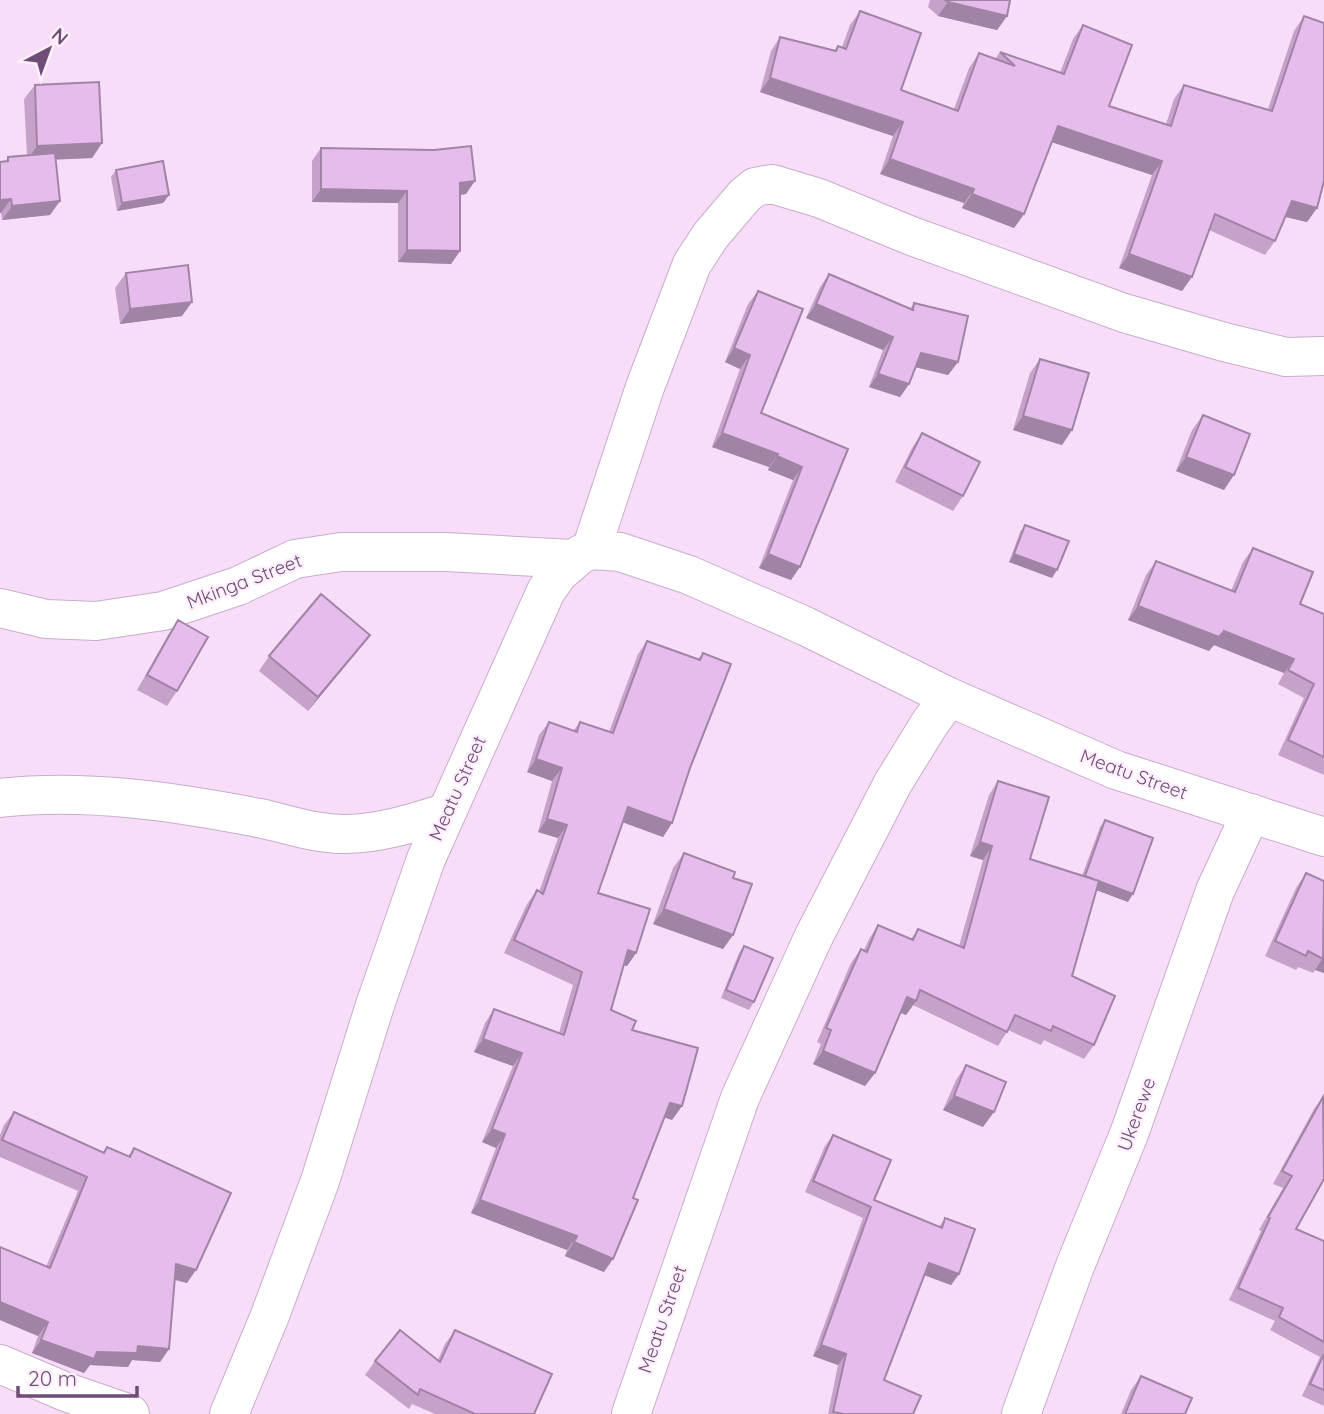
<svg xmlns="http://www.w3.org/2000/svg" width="1324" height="1414" font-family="Quicksand,sans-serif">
	<rect width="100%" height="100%" fill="#fce9fa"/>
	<path fill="#f8ddf8" d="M0 0H1324V1414H0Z"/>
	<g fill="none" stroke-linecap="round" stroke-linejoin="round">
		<defs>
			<path id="street" d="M591 550 645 387 692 264 711 235 745 195 755 187 772 184 819 198 909 235 1124 313 1224 342 1286 357 1324 356
				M0 608 46 619 96 621 163 611 238 586 295 559 341 552H446L573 559
				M0 798C85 788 176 802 259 818 288 824 317 835 347 834 382 833 413 823 445 813
				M0 1364 66 1392 130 1414
				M229 1414 269 1318 320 1181 375 1005 426 859 546 591 558 574 581 554 591 550 620 552 689 575 805 626 949 697 1116 770 1324 837
				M631 1414 740 1098 814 936 893 783 930 723 949 697
				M1021 1414 1075 1266 1129 1134 1215 891 1251 813"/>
		</defs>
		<use href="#street" stroke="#c9accc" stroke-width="40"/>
		<use href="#street" stroke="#fff" stroke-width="38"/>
	</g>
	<path fill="#c6a2cb" d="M930 0H1010L1007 16 997 30 938 16 928 7Z
		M860 11 901 90 954 109 969 68 979 53 995 59 1000 52 1060 73 1073 39 1083 25 1109 106 1166 124 1174 99 1184 85 1268 109 1294 31 1304 16 1317 208 1307 222 1285 217 1275 241 1265 255 1209 230 1182 291 1119 268 1152 175 1052 142 1024 214 1014 228 962 208 964 203 880 174 893 136 760 92 771 51 780 37 834 51 838 46 842 47 850 25Z
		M35 85 102 143 92 158 56 159 50 215 2 220 1 213H0V162H5L8 157 27 155 24 99Z
		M321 148 466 194 460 195V251L451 264 398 262V203L312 202V161Z
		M116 170 169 195 163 203 117 211 111 177Z
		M126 273 182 316 120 324 115 288Z
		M829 274 910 309 914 303 958 362 948 375 915 367 909 384 900 397 869 387 883 350 806 318 820 287Z
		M758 291 761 413 848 449 791 580 759 568 793 480 768 470 769 467 712 447 740 369 725 362 748 304Z
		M1040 359 1072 430 1062 445 1013 430 1030 373Z
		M1203 415 1224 490 1176 471 1192 430Z
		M922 433 963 496 953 511 895 482 912 448Z
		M1025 525 1052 578 1009 562 1020 532Z
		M1253 548 1300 604 1324 614V775L1278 755 1304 698 1278 684 1284 673 1214 645 1209 651 1128 620 1146 575 1156 561 1231 591 1243 562Z
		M178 620 177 691 167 706 137 690 168 635Z
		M647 641 698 659 703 653 690 768 672 823 663 837 623 822 598 893 636 953 627 966 624 965 611 1010 632 1030 682 1106 672 1120 664 1117 604 1272 565 1256 567 1250 471 1213 496 1148 482 1142 513 1066 474 1052 485 1023 494 1009 559 1033 573 985 504 953 527 904 537 890 539 892 558 838 538 832 552 781 527 772 539 735 549 722 573 731 580 722 609 732 638 654Z
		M359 649 308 711 259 671 269 656Z
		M998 781 1030 859 1082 876 1100 827 1105 820 1128 902 1097 890 1072 976 1094 1045 1084 1059 1044 1040 1041 1045 1008 1030 998 1046 913 1005 906 1015 900 1013 875 1073 865 1086 813 1064 821 1044 817 1042 851 963 861 949 864 950 869 939 878 925 911 939 918 929 959 946 983 860 970 856 989 795Z
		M684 853 733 878V935L723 949 653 924 673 868Z
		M1306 873 1324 881V973L1315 970 1313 973 1298 967 1296 970 1265 956 1296 888Z
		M744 946 754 1002 749 1010 721 998 739 953Z
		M966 1065 983 1127 943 1110 956 1080Z
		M1323 1097 1296 1229 1324 1241V1406L1302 1396 1320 1357 1270 1330 1275 1321 1229 1300 1261 1231 1259 1230 1283 1188 1273 1184 1314 1109Z
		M14 1112 103 1153 107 1147 128 1156 134 1148 187 1283 174 1280 169 1349 160 1362 132 1360 128 1367 90 1365 84 1373 32 1353 38 1336 0 1320V1247L46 1267 78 1191 0 1157V1135L4 1125Z
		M833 1135 874 1200 939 1227 945 1218 959 1274 951 1285 924 1275 884 1380 913 1414H828L838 1365 813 1356 863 1218 805 1192 825 1146Z
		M455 1330 534 1414H435L412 1404 409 1409 365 1375 375 1361 438 1360 445 1344Z
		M1141 1376 1185 1414H1121L1131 1390Z"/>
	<path fill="#a184a5" d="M948 2 1007 16 997 30 938 16Z
		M770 78 903 122 893 136 760 92Z
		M1058 126 1162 161 1152 175 1048 141Z
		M102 143 92 158 27 161 37 146Z
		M890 159 974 189 964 203 880 174Z
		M475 181 466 194 451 196 460 183Z
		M321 189 407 191 398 203 312 202Z
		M972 194 1024 214 1014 228 962 208Z
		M169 195 163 203 117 211 122 203Z
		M11 199 1 213H0V200Z
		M60 201 50 215 2 220 12 206Z
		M1292 201 1317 208 1307 222 1282 216Z
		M407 250 460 251 451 264 398 262Z
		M1129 254 1192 277 1182 291 1119 268Z
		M192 302 182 316 120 324 130 309Z
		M816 304 893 337 883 350 806 318Z
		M734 348 750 355 740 369 725 362Z
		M921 353 958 362 948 375 911 366Z
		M878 374 909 384 900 397 869 387Z
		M1023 416 1072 430 1062 445 1013 430Z
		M722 433 778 454 769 467 712 447Z
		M777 456 802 467 793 480 768 470Z
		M1186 457 1234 475 1224 490 1176 471Z
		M768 554 800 567 791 580 759 568Z
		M1014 554 1057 570 1052 578 1009 562Z
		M1138 606 1224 631 1294 659 1284 673 1214 645 1209 651 1128 620Z
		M370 635 359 649 308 711 318 697Z
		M536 759 562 768 552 781 527 772Z
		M628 807 672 823 663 837 619 821Z
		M547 819 567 825 558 838 538 832Z
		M980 842 992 846 983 860 970 856Z
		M1085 876 1133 894 1128 902 1080 884Z
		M664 909 733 935 723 949 653 924Z
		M628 950 636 953 627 966 619 964Z
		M1324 956V973L1315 970Z
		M907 997 916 1001 906 1015 897 1011Z
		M483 1039 522 1053 513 1066 474 1052Z
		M823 1051 875 1073 865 1086 813 1064Z
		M954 1096 994 1112 983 1127 943 1110Z
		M670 1103 682 1106 672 1120 661 1116Z
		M492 1129 505 1134 496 1148 482 1142Z
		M480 1200 577 1236 567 1250 471 1213Z
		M574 1242 613 1259 604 1272 565 1256Z
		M929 1263 959 1274 951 1285 921 1274Z
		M176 1264 196 1270 187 1283 166 1277Z
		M0 1302 48 1322 38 1336 0 1320Z
		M41 1340 138 1346 169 1349 160 1362 132 1360 128 1367 90 1365 84 1373 32 1353Z
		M821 1345 846 1354 838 1365 813 1356Z"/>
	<path fill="#e6bcec" stroke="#a184a5" stroke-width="2" d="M945 0H1010L1007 16 948 2Z
		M860 11 921 33 901 90 958 111 979 53 1015 66 1000 52 1064 74 1083 25 1132 45 1109 106 1171 126 1184 85 1272 111 1304 16 1324 23V181L1317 208 1292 201 1275 241 1215 214 1192 277 1129 254 1162 161 1058 126 1024 214 972 194 974 189 890 159 903 122 770 78 780 37 836 51 838 46 846 49Z
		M99 82 102 143 37 146 35 85Z
		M471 146 475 181 460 183V251L407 250V191L321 189V148L434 150Z
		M55 153 60 201 12 206 11 199 0 200V162L8 161V157Z
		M163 161 169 195 122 203 116 170Z
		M188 265 192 302 130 309 126 273Z
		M829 274 913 310 914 303 968 316 958 362 921 353 909 384 878 374 893 337 816 304Z
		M758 291 803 309 761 413 848 449 800 567 768 554 802 467 777 456 778 454 722 433 750 355 734 348Z
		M1040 359 1089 373 1072 430 1023 416Z
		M1203 415 1250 434 1234 475 1186 457Z
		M922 433 980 462 963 496 905 467Z
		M1025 525 1069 541 1057 570 1014 554Z
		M1253 548 1313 572 1300 604 1324 614V757L1288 740 1314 684 1288 670 1294 659 1224 631 1219 637 1138 606 1156 561 1235 592Z
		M321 594 370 635 318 697 269 656Z
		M178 620 208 637 177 691 147 675Z
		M647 641 700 660 703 653 731 664 690 768 672 823 628 807 598 893 650 909 636 953 628 950 611 1010 636 1021 632 1030 698 1048 682 1106 670 1103 633 1198 638 1200 613 1259 574 1242 577 1236 480 1200 505 1134 492 1129 522 1053 483 1039 494 1009 564 1035 582 972 514 940 537 890 543 894 567 825 547 819 562 768 536 759 549 722 577 732 580 722 613 733Z
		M998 781 1049 797 1030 859 1099 881 1072 976 1115 996 1094 1045 1053 1026 1051 1031 1015 1015 1007 1032 920 990 916 1001 907 997 875 1073 823 1051 831 1030 826 1028 861 949 867 952 878 925 913 940 918 929 964 948 992 846 980 842Z
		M1105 820 1153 838 1133 894 1085 876Z
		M684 853 735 872 733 878 752 884 733 935 664 909Z
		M1306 873 1324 881 1323 959 1308 951 1306 956 1275 941Z
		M744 946 773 958 754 1002 726 990Z
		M966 1065 1006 1082 994 1112 954 1096Z
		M1323 1097 1324 1179 1296 1229 1324 1241V1342L1279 1317 1283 1308 1238 1288 1270 1218 1268 1217 1292 1176 1282 1171Z
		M14 1112 104 1153 107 1147 130 1157 134 1148 231 1193 196 1270 176 1264 169 1349 138 1346 137 1353 97 1352 94 1359 41 1340 48 1322 0 1302V1247L50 1268 87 1177 2 1140Z
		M833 1135 891 1160 874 1200 942 1228 945 1218 975 1229 959 1274 929 1263 884 1380 921 1396 913 1414H844L833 1412 846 1354 821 1345 871 1207 813 1181Z
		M400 1330 440 1362 455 1330 552 1374 534 1414H475L420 1389 418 1395 375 1361Z
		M1324 1354V1390L1310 1384Z
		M1141 1376 1192 1398 1185 1414H1125Z"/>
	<g text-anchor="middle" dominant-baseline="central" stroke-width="5" stroke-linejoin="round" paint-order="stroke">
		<g font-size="19" fill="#6f4d76" stroke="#feeffd">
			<text transform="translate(244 581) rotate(-21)">Mkinga Street</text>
			<text transform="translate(1134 774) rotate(20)">Meatu Street</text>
			<text transform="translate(457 788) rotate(-66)">Meatu Street</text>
			<text transform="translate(1136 1114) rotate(-70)">Ukerewe</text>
			<text transform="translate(662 1319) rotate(-71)">Meatu Street</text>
		</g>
	</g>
	<g transform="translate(49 49) rotate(41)" stroke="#feeffd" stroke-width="5" paint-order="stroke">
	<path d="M0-5L12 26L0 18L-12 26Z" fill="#6f4d76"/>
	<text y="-10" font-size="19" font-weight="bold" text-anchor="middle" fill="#6f4d76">N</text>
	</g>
	<path d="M18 1386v10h119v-10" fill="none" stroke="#6f4d76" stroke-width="3.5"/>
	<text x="28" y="1386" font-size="21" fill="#6f4d76" stroke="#feeffd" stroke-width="5" paint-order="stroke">20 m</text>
</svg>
